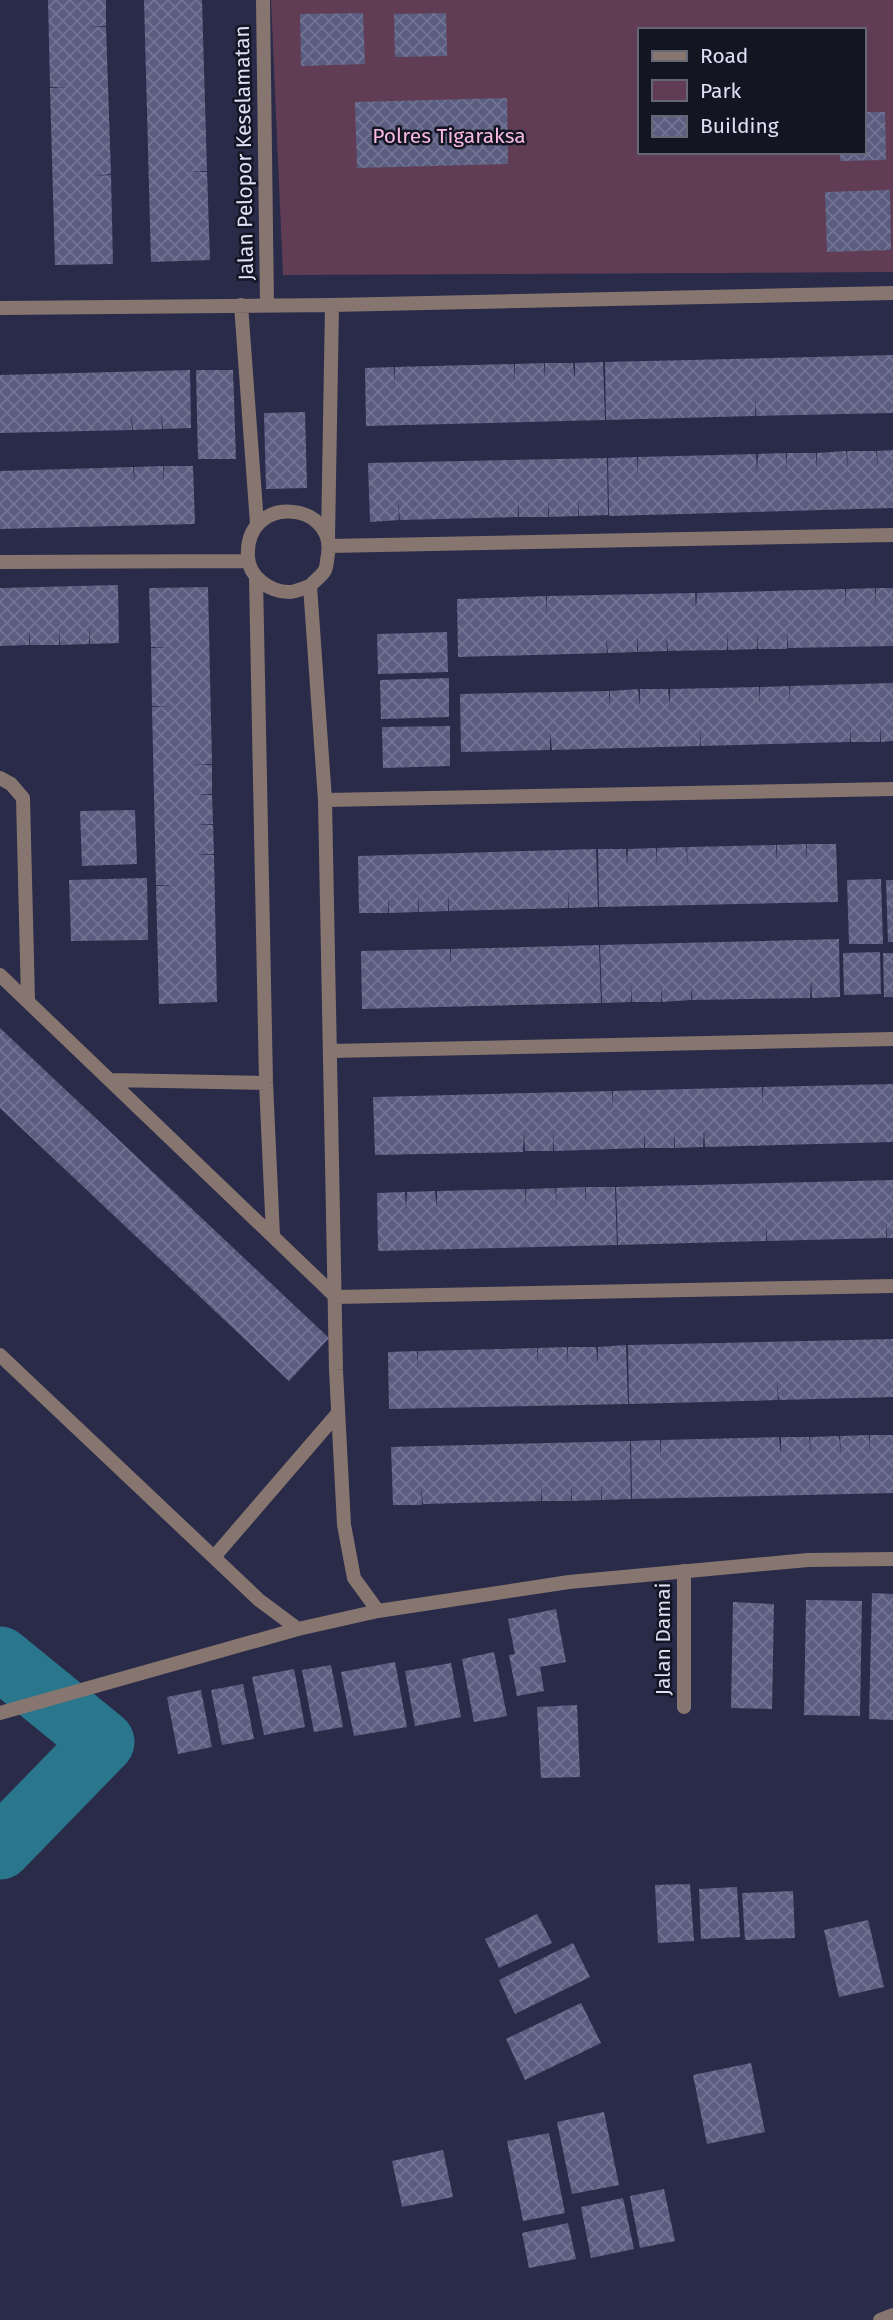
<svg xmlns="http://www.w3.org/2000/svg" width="893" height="2320" font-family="'Fira Sans',sans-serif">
	<defs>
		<pattern id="building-cross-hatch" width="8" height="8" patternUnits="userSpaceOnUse" patternTransform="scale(1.75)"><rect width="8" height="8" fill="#5a5d7f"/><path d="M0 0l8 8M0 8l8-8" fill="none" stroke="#717492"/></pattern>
	</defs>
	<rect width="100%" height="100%" fill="#292b49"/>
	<path fill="#603d54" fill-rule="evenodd" d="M271 0H893V272L283 275ZM639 30H863V152H639Z"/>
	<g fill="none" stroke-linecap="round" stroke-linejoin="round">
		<path stroke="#2a768c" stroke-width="63" d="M0 1658 103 1742 0 1848"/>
	</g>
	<path fill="url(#building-cross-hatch)" d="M48 0H106V26L89 27H106L111 174 93 176 111 175 113 264 55 265 50 88 67 87H50Z
		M144 0H202L207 171 189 172H207L210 260 151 262Z
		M363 13 365 64 301 66 300 14Z
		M446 13 447 56 395 57 394 14Z
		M507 98 508 164 357 168 355 102Z
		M863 112H885L886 160 840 161V152H863Z
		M890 190 891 250 827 252 825 192Z
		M893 355V413L756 416 755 399V416L606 420 605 362Z
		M603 362 605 420 366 426 365 368 394 367V385L395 367 514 364 515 382V364L544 363 545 381V363H573L575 380V363Z
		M190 370 191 428 163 429 161 411 162 429 133 430 131 412 132 430 0 433V375Z
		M196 370H233L236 459H198Z
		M305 412 307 488 266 489 264 413Z
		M893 450V508L609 516 608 458 637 457 638 476V457L756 454 757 471 758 454 786 453 787 471V453H816L817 470V453L846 451 848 469 847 451H876L878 468 877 451Z
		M607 458 608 515 579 516 578 499V516L549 517 548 499V517H519V500L518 517 400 520 398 503 399 520 370 522 368 463Z
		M163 466 164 484V466H193L195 524 0 529V471L133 467 135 485 134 467Z
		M118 585 119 643 90 644 89 626V644L60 645 59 627V645H30L29 628V645L0 646V588Z
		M208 587 212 764 194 765H212V794L195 795H212L213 824 196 825H213L214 854 196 855H214L217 1002 159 1004 156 886H174L156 885 152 707H169L152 706 151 648 168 647H151L149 588Z
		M875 588V606L876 588H893V646L788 648 787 630V649H758V632L757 649 728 650V632L727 650 668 651 666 634 667 651 638 652 637 634V652L608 653 606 635 607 653 458 657 457 599 546 596V614L547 596 695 593 696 610 697 593 845 589 846 606V589Z
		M447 632 448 672 378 674 377 634Z
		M449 678V717L381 719 380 680Z
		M893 683V741L881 742 880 724V742H851L850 725V742L701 746 700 729V746L552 750 550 732V750L461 752 460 694 609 691V708L610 691 638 689 640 707V689H668L670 706V689L759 687 760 704V687L789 686 790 704V686Z
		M450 726V766L383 768 382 727Z
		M135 810 137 864 82 866 80 811Z
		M806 844V862L807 844H836L838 902 599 907 598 849H626L627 866 628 849 656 848 657 866V848L686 847 688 865 687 847 776 845 777 862V845Z
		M596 849 598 907 569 908 568 890V908L449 911V893L448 911 419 912 418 894V912L389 913 388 895V913H359L358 856Z
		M147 878 148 940 71 941 69 880Z
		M881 879 883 944H849L847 880Z
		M886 880H893V942H888Z
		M839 939 840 997 812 998 811 980 810 998 692 1000 691 983V1000L662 1002 661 984V1002H632L631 985V1002L602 1003 600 945Z
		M599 945 601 1003 362 1009 361 951 450 949 451 966V949Z
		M880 952 881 994 844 995 843 953Z
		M883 953H893V997H884Z
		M0 1028 329 1338 289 1381 0 1108Z
		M893 1084V1142L705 1147 704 1129 703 1147 675 1148 674 1130V1148H645L644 1131V1148L554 1151V1133L553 1151H525L524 1133 523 1152 375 1155 373 1097 612 1091 613 1109V1091L762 1087 763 1105V1087Z
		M893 1180V1238H887L886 1220V1238L767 1241 766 1223V1241L618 1245 616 1187Z
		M585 1187V1205L586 1187H615L617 1245 378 1251 377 1193 405 1192 406 1210 407 1192 435 1191 437 1209V1191L525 1189 526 1207V1189L555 1188 557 1206 556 1188Z
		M893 1339V1397L779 1400 777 1382 778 1400 629 1404 628 1345Z
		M626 1345 628 1404 389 1409 388 1352 417 1351 418 1368V1351L537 1348 538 1365V1348L567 1347 568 1365V1347H596L598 1364V1347Z
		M869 1435 870 1453V1435H893V1493L632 1499 631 1441 660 1440 661 1458V1440L779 1437 781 1455V1437H809L811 1455 810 1437 839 1436 841 1455 840 1436Z
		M630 1441 631 1499 602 1500 601 1482V1500L572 1501 571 1483V1501H542V1484L541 1501 423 1504 421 1486 422 1505H393L391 1447Z
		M872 1593 893 1594V1720L869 1719Z
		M806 1600 862 1601 860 1716 804 1715Z
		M733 1602 774 1604 772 1709 731 1708Z
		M556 1609 566 1662 540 1667 544 1691 517 1696 509 1655 515 1654 508 1619Z
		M494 1652 507 1716 474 1722 462 1659Z
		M395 1662 407 1727 354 1736 341 1672Z
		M451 1663 461 1717 415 1726 405 1671Z
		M331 1665 343 1727 314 1732 302 1670Z
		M294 1669 305 1727 264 1735 252 1677Z
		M243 1684 254 1739 222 1745 211 1690Z
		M201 1690 212 1747 178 1754 167 1697Z
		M577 1705 580 1777 541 1778 537 1707Z
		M690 1884 694 1941 658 1943 655 1885Z
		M737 1887 740 1937 701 1939 699 1889Z
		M793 1891 795 1938 745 1940 742 1893Z
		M537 1914 552 1943 499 1968 485 1939Z
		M868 1920 884 1987 839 1997 824 1930Z
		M573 1943 590 1977 515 2014 499 1980Z
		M581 2003 601 2043 525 2080 506 2039Z
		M751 2063 765 2132 707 2144 693 2075Z
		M604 2112 619 2185 572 2194 557 2122Z
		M549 2133 565 2213 523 2221 507 2141Z
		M443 2150 453 2197 402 2207 392 2161Z
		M664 2189 675 2241 640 2248 630 2196Z
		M623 2198 634 2249 591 2258 581 2207Z
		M568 2223 576 2259 529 2268 522 2233Z"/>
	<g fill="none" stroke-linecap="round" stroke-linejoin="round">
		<path stroke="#87766f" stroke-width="14" d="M684 1571V1707"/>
		<path stroke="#87766f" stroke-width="14" d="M263 0 267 305
			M241 305 257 524
			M0 308 332 305 893 293
			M328 538 332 305
			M329 546 893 535
			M0 562 248 561
			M256 578 266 1083 273 1236
			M310 586C303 588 296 592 289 592 270 592 249 577 248 557 244 493 336 501 328 554 327 559 327 566 325 570 322 576 314 581 310 586L325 800 336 1370 344 1525 354 1578 378 1611
			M0 778 11 784 23 798 28 1000
			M325 800 893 789
			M0 975 336 1297 893 1286
			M330 1051 893 1039
			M111 1080 266 1083
			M0 1355 259 1600 298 1629
			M214 1557 338 1413
			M0 1713 298 1629 378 1611 569 1582 808 1560 893 1559
			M880 2320 893 2315"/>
	</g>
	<g text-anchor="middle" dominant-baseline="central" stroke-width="5" stroke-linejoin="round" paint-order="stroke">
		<g font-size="21" fill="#f7b9e1" stroke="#141522">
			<text x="449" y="136">Polres Tigaraksa</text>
		</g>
		<g font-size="21" fill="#dee1f5" stroke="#141522">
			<text transform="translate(244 153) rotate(-91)">Jalan Pelopor Keselamatan</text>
			<text transform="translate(663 1639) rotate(-90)">Jalan Damai</text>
		</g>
	</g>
	<rect x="638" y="28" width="228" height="126" fill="#141522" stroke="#656776" stroke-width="2"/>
	<rect x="652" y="51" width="35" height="10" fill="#87766f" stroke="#656776" stroke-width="2"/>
	<text x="700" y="63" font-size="21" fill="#dee1f5">Road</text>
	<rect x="652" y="80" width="35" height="21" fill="#603d54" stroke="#656776" stroke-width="2"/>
	<text x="700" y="98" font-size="21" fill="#dee1f5">Park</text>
	<rect x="652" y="116" width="35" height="21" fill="url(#building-cross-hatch)" stroke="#656776" stroke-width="2"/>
	<text x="700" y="133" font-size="21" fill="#dee1f5">Building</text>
</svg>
